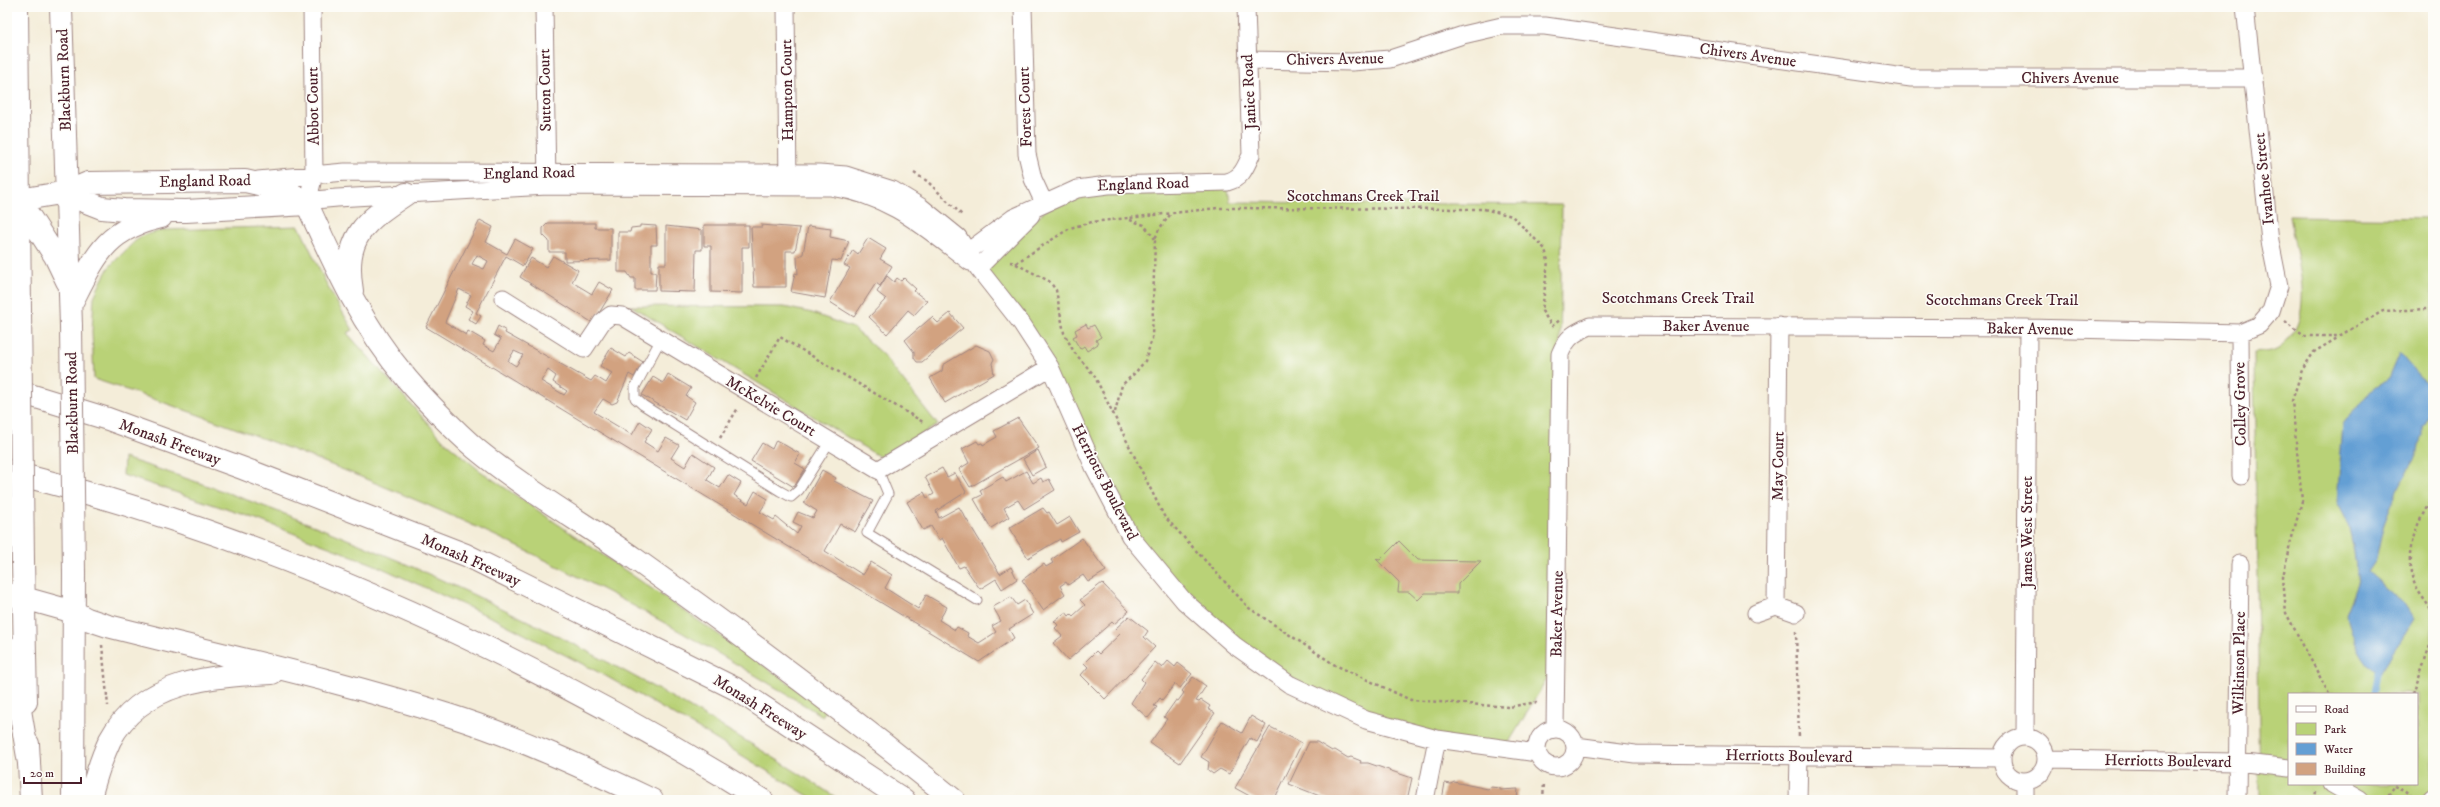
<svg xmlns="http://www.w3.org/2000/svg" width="2440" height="807" font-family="'IM FELL DW Pica',serif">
	<rect width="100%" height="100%" fill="#fdfcf7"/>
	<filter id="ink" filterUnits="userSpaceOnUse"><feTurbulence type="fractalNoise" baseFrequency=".025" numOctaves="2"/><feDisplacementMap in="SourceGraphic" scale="8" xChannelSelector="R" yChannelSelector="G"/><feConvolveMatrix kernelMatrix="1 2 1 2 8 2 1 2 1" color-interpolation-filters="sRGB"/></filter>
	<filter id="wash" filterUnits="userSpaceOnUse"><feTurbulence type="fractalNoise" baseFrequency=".012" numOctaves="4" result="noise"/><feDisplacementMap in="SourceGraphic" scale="16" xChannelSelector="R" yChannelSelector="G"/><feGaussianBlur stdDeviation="0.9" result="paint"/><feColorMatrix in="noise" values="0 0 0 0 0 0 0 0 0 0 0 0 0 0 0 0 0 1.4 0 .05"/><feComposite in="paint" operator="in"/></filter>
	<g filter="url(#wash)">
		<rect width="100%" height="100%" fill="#f4edd9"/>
		<path fill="#b9d277" stroke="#827851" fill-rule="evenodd" d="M1227 182 1230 202 1562 205 1556 664 1505 749 1366 720 1234 645 1130 536 1050 367 978 268 1067 192Z
			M2289 216 2433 218V800H2260L2254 353C2261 352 2272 352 2278 348 2320 320 2296 256 2289 216ZM2289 694H2417V784H2289Z
			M299 226 329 289 353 330 347 333 443 440 479 470 827 709 822 716C686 631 545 554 397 492 298 450 197 413 94 379L92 332 94 297 101 282 109 267 134 242 144 235 164 230Z
			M631 306 784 307 812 313 853 328 882 354 938 425 880 457Z
			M124 458C378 538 617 654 840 800H815L697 728 604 675 497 620 373 564 251 517 123 475Z"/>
		<path fill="#649fd4" stroke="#575f80" d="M2399 353 2420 377 2433 387V411L2423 427V436L2418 445 2416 458 2399 486 2384 523 2376 560 2368 572 2403 602 2414 619 2379 674C2359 660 2353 636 2346 614L2358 584 2354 551 2347 521 2337 502 2343 424 2367 394 2388 379Z"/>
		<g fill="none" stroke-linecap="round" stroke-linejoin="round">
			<path stroke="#649fd4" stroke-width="5.5" d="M2373 694 2377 673"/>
		</g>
		<g id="blocks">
			<path fill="#d2a280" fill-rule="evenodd" d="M480 220 493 227 486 242 507 254 515 239 533 249 523 266 506 256 476 313 481 316 476 324 468 319 473 311 465 306 471 295 459 289 445 322 466 335 468 331 485 341 483 345 494 351 501 339 494 335 498 326 506 331 505 333 591 381 595 376 606 383 612 373 600 366 611 348 626 357 629 353 643 362 634 377 629 374 617 402 612 404 603 399 594 412 632 435 640 421 652 429 644 442 658 451 666 438 679 445 671 458 685 467 693 453 714 467 707 480 720 488 728 475 741 483 734 495 748 504 755 491 768 499 760 512 774 520 776 517 797 534 801 526 793 522 798 512 813 518 817 511 804 503 822 470 836 478 834 481 873 501 855 532 840 524 825 551 863 575 871 562 892 575 885 588 918 609 926 595 947 607 939 620 955 630 957 627 968 633 967 636 979 643 996 632 992 626 1001 621 993 607 1011 597 1017 605 1025 600 1033 614 1009 629 1014 638 979 662 426 327ZM477 255 488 261 484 269 472 264ZM514 351 523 355 516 366 508 361ZM548 370 556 376 553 382 567 391 564 395 541 381Z
				M548 223H595V228H611V260L565 261V252H549V241L543 235V228Z
				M640 225 656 226 657 245H651V272H656L655 290H635V278H631L627 272H618V232H630L631 228 640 227Z
				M704 225H749V247H742V293L711 292V246H704Z
				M761 225 800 228 795 251H786V287H754L751 227H762Z
				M666 226 702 230V250H696L695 292 659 291V264H666Z
				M808 226 831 229 830 237 849 241 841 261 832 260 825 298 791 292 795 273 798 274 797 257 803 254Z
				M868 238 886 249 880 259 892 266 880 286 876 283 854 317 830 302 850 268 844 265 853 250 858 254Z
				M553 256 578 270 572 282 592 294 599 282 613 290 593 323 520 277 531 258 546 267Z
				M887 276 894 282 897 278 901 281 904 278 916 289 914 291 927 301 914 315 908 310 887 334 869 317 886 299 877 292Z
				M950 313 963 328 922 362H917L914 358V352L905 340 932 317 938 323Z
				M1086 324 1088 328 1094 325 1101 337 1096 340 1098 344 1087 351 1084 346 1080 349 1073 337 1077 335 1075 330Z
				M976 345 990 351 994 359 992 363 994 374 945 403 930 378 942 371 943 365Z
				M668 374 691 388 686 396 695 402 685 420 642 395 653 377 663 383Z
				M1018 418 1039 448 970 487 959 469 969 463 962 449 977 441 979 444 982 443 983 445 997 437 994 431Z
				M776 440 800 454 795 463 805 469 794 487 751 461 762 443 772 449Z
				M1038 450 1046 467 1032 475 1023 459Z
				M942 468 947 477 955 473 966 492 936 511 939 518 959 507 1000 574 1011 567 1017 579 1002 589 996 579 980 589 964 566 959 568 942 538 939 540 931 526 923 530 907 502 924 492 927 498 934 494 925 477Z
				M1026 471 1033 483 1041 478 1043 482 1049 479 1055 490 1024 509 1018 500 1004 508 1009 517 991 528 974 499 982 495 980 490 1003 477 1006 482Z
				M1043 508 1047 513 1049 512 1057 525 1070 517 1079 532 1061 542 1060 539 1028 558 1009 528Z
				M1082 538 1106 571 1088 582 1083 575 1068 585 1066 582 1060 586 1065 594 1043 610 1022 580 1044 564 1046 567 1053 563 1051 560Z
				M1399 541 1418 560 1481 561 1458 584V593H1425L1418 600 1409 592H1398L1399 582 1376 559 1380 560Z
				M1102 583 1129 611 1114 624 1112 622 1068 660 1053 643 1062 636 1055 628 1058 625 1054 621 1066 612 1069 616 1071 614 1073 616 1085 605 1080 600Z
				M1129 616 1148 631 1144 637 1155 647 1105 699 1081 675 1088 667 1084 663 1096 651 1099 654 1120 634 1115 629Z
				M1168 661 1175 667 1178 663 1192 674 1180 688 1175 684 1162 700 1160 698 1154 706 1157 707 1148 718 1131 703 1144 682 1141 679 1155 662 1162 668Z
				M1193 677 1206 686 1196 701 1199 702 1201 700 1210 706 1208 709 1215 713 1180 763 1150 743 1167 719 1164 717 1176 700 1178 701 1184 693 1182 691Z
				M1251 716 1266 725 1257 742 1250 738 1229 774 1220 769 1213 774 1208 770 1209 762 1201 757 1222 721 1242 733Z
				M1270 727 1302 743 1274 800H1257L1235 788Z
				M1309 742H1317L1332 751 1335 750 1348 758 1351 757 1361 761 1360 763H1368L1412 778 1407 800H1330L1289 784Z
				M1454 782 1488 789 1490 787 1500 788V790L1518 789 1517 800H1442L1445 783 1451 784Z"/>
		</g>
	</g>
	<g filter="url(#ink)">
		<use href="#blocks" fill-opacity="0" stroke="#9f8682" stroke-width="1"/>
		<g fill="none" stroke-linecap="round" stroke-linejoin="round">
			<defs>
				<path id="lane" d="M661 339 635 387V398L643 405 780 491 791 497 799 490 830 441
					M878 470 888 494 867 533 977 600"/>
				<path id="street" d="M544 7 547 183
					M786 7 788 185
					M1023 7 1027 154 1033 179 1044 203
					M1247 60 1352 62 1390 59 1463 35 1502 26H1545L1911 78H2254
					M258 180 345 172 819 173 846 175 893 190 921 207 958 237 978 268 1022 324 1050 367 1094 467 1130 536 1184 601 1234 645 1289 684 1366 720 1437 739 1537 753
					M307 204 315 200 337 198 547 186 831 187C890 195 924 227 970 262
					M307 204 314 174 312 7
					M962 256 1013 218 1077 189 1108 185 1227 182C1242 178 1245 168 1251 155L1246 7
					M978 268 1031 215
					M503 298 584 349 602 322 611 315 622 316 878 470 1050 367
					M1779 326 1776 606 1796 613
					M2240 333 2241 476
					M1756 613 1776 606
					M1555 728 1560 354C1567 337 1574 333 1590 326L2028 328 2240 333 2259 325 2271 311 2279 286 2270 241 2245 7
					M1537 748a19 19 0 1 1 38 0a19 19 0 1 1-38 0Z
					M2025 736 2028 328
					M2002 759a22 22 0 1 1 44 0a22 22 0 1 1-44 0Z
					M1576 746 1635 754 2002 758
					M2047 759 2237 762 2289 768
					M2332 784 2360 800
					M1425 800 1437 739
					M1798 800 1799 756
					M2025 800V781
					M2237 800 2240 564
					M2430 800 2433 797"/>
				<path id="primary" d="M17 7 20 311
					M61 7 71 326
					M67 192 79 199 102 208 124 210 186 211 307 204
					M19 200 67 192 88 183 245 181 286 190 307 204
					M19 200 55 256 67 281
					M72 302C96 255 106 229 161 217
					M23 561 26 702
					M24 598 74 612
					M28 744 31 800
					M73 800 74 573"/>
				<path id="highway" d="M7 30 15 7
					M7 200H19
					M307 204C335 266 362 326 407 379 425 400 455 431 476 449 526 490 582 522 635 559 743 636 850 716 954 800
					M352 291C343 237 364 222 406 194
					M7 388 108 419 242 468 466 555 736 689 904 800
					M7 471C274 539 529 654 762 800
					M7 594 24 598
					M74 612 87 619 108 626C222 655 339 680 451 716 520 738 587 769 652 800
					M7 647 12 663 29 763
					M86 800 90 798C95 779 101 759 110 740 142 680 212 676 272 673"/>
			</defs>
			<use href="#lane" stroke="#9f8682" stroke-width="11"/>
			<use href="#street" stroke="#9f8682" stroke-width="19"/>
			<use href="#primary" stroke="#9f8682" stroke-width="24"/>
			<use href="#highway" stroke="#9f8682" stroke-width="24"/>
			<path stroke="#9f8682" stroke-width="2.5" stroke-dasharray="3 3" stroke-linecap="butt" d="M914 173 927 181 963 216
				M1130 220 1144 225 1155 239
				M1010 262 1016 263 1070 228 1092 222 1218 208 1484 209 1512 216 1545 249 1548 261 1542 311 1552 326 1560 320
				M1016 264 1049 281 1056 290 1064 333 1074 352 1094 375 1164 516 1249 608 1335 665 1411 700 1509 707 1537 702
				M2285 321 2304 336H2339L2383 311 2428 309 2433 311
				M756 378 780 337 923 422
				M1115 412 1122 385 1135 373 1145 361 1152 339 1155 239 1159 229 1170 215
				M720 438 738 408
				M2433 497C2416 524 2401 556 2416 587 2421 597 2430 605 2433 616
				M1796 631 1799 738
				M102 645 108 706
				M2329 694 2286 613 2283 577 2288 552 2302 501 2292 401 2302 370 2314 352 2339 337
				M2413 694 2433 637
				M2395 786 2405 790 2413 797
				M1543 800 1544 783
				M2314 800 2316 792
				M2385 800 2396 784"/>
			<use href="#lane" stroke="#fff" stroke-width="9"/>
			<use href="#street" stroke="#fff" stroke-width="17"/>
			<use href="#primary" stroke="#fff" stroke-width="22"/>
			<use href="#highway" stroke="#fff" stroke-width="22"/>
			<defs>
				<path id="primary-bridge" d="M20 311 23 561
					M71 326 74 573"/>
			</defs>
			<use href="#primary-bridge" stroke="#9f8682" stroke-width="24" stroke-linecap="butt"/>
			<use href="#primary-bridge" stroke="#fff" stroke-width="22"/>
		</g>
	</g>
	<g text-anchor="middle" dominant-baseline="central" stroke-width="3" stroke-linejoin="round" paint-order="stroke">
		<g font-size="16" fill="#4a1f2b" stroke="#fdfcf7">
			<text transform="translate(1748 55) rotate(8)">Chivers Avenue</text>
			<text transform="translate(1335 59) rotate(-1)">Chivers Avenue</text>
			<text x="2070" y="78">Chivers Avenue</text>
			<text transform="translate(64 80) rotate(-92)">Blackburn Road</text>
			<text transform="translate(545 90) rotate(-91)">Sutton Court</text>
			<text transform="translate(787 90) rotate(-91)">Hampton Court</text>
			<text transform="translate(1249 92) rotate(-93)">Janice Road</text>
			<text transform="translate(313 106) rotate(-91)">Abbot Court</text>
			<text transform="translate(1025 107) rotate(-92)">Forest Court</text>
			<text transform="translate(529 173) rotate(-1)">England Road</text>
			<text transform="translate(2264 179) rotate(-96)">Ivanhoe Street</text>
			<text transform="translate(205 181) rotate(-1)">England Road</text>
			<text transform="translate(1143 184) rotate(-2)">England Road</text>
			<text x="1363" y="196">Scotchmans Creek Trail</text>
			<text x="1678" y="298">Scotchmans Creek Trail</text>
			<text x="2002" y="300">Scotchmans Creek Trail</text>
			<text x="1706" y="326">Baker Avenue</text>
			<text transform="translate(2030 329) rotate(1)">Baker Avenue</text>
			<text transform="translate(72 403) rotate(-91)">Blackburn Road</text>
			<text transform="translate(2240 404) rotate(-91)">Colley Grove</text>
			<text transform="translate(771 406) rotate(31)">McKelvie Court</text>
			<text transform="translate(170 442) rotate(20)">Monash Freeway</text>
			<text transform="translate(1778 466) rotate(-89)">May Court</text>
			<text transform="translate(1105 482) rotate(63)">Herriotts Boulevard</text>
			<text transform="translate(2027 532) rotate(-90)">James West Street</text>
			<text transform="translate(471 560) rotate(24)">Monash Freeway</text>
			<text transform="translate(1557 614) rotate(-89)">Baker Avenue</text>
			<text transform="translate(2239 663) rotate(-89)">Wilkinson Place</text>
			<text transform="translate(760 707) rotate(32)">Monash Freeway</text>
			<text transform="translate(1789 756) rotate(1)">Herriotts Boulevard</text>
			<text transform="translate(2168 761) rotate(1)">Herriotts Boulevard</text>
		</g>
	</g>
	<rect width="2440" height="807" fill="none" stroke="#fdfcf7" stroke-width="24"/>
	<rect x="2288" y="693" width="130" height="92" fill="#fdfcf7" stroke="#b5a4a5"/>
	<rect x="2296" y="706" width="20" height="6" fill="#ffffff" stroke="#b5a4a5"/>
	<text x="2324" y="713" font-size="12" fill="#4a1f2b">Road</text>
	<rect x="2296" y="723" width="20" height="12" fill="#b9d277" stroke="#b5a4a5"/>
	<text x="2324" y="733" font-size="12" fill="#4a1f2b">Park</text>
	<rect x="2296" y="743" width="20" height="12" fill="#649fd4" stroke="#b5a4a5"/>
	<text x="2324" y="753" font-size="12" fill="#4a1f2b">Water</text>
	<rect x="2296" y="763" width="20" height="12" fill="#d2a280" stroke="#b5a4a5"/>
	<text x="2324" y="773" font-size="12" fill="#4a1f2b">Building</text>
	<path d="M24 777v6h57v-6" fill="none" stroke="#4a1f2b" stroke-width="2"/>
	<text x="30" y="777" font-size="12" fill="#4a1f2b" stroke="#fdfcf7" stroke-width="3" paint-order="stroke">20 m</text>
</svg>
